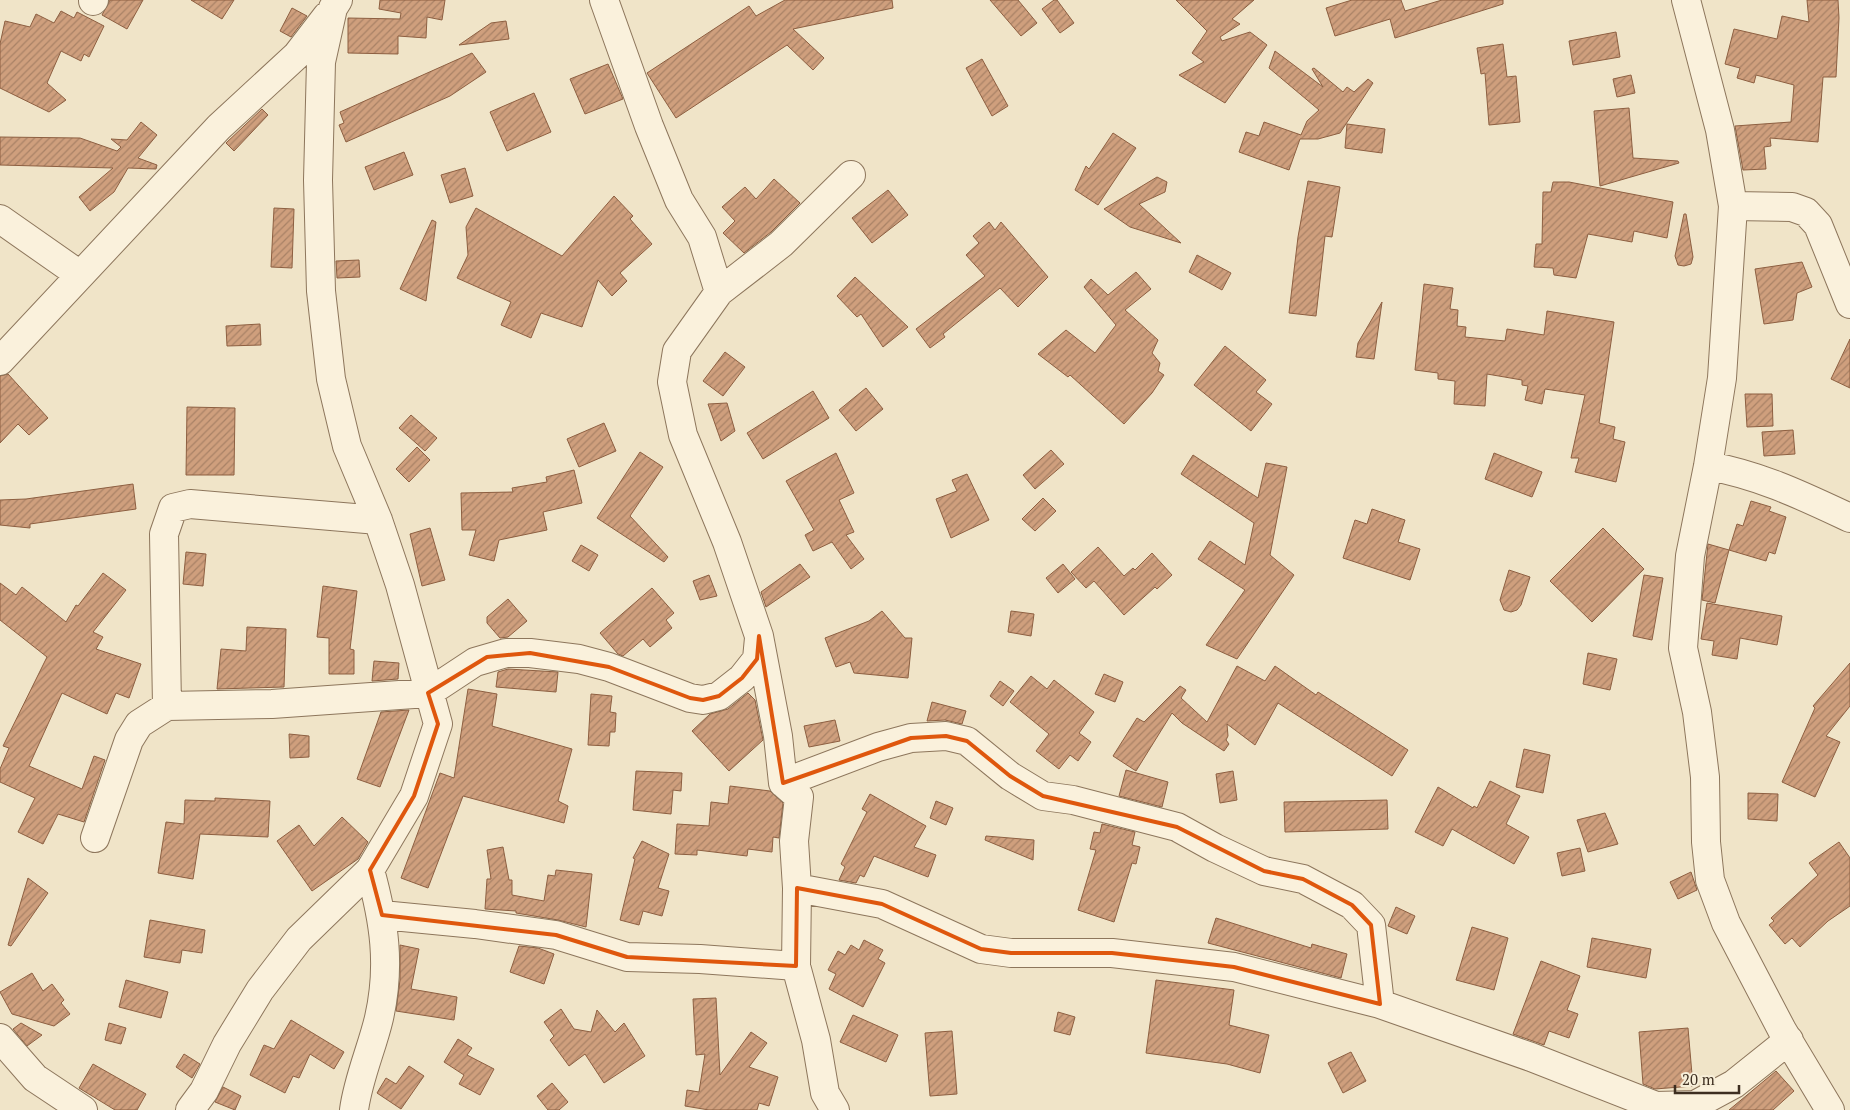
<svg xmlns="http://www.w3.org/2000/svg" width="1850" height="1110" font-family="'PT Serif',serif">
	<defs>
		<pattern id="building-hatch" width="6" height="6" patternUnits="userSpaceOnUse" patternTransform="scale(1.25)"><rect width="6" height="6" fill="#cf9f7d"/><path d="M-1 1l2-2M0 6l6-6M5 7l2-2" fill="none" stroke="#a98266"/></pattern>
	</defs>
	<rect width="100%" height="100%" fill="#f0e4c8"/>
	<path fill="url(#building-hatch)" stroke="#8d5f41" d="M110 0H143L127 29 102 15Z
		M191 0H234L222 19Z
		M380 0H445L442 20 427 17 426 38 398 36V54L348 53V18L400 19 401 13 379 9Z
		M785 0H892L893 8 793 29 824 58 813 70 787 45 676 118 647 73 749 6 756 16Z
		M990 0H1018L1037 23 1021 36Z
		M1054 0H1057L1074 23 1060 33 1042 9Z
		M1176 0H1254L1232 19 1240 24 1220 37 1222 41 1250 32 1267 45 1225 103 1179 75 1204 62 1192 53 1207 31Z
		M1352 0H1401L1405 11 1442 0H1503V4L1395 38 1390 19 1335 36 1326 8Z
		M1807 0H1838L1839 18 1836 77H1823L1818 142 1770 138 1771 146 1764 147 1766 169 1743 170 1735 126 1791 122 1794 85 1756 75 1754 83 1737 78 1740 68 1725 64 1734 29 1777 39 1782 16 1809 22Z
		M292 8 307 16 291 37 280 31Z
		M61 11 74 18 77 12 104 26 89 57 84 54 81 61 61 51 47 83 66 100 49 112 0 88V44L5 21 30 27 36 14 54 23Z
		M506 21 509 39 459 45 491 23Z
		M1616 32 1620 57 1573 65 1569 41Z
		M1503 44 1507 77 1516 76 1520 122 1489 125 1485 73 1481 74 1477 48Z
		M1275 51 1323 87 1312 69 1314 68 1343 92 1347 87 1354 92 1368 79 1373 83 1340 133 1318 139H1300L1289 170 1239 152 1246 132 1259 136 1264 122 1301 135 1307 121 1319 110 1269 68Z
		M472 53 486 72 450 96 346 142 339 125 344 123 340 112Z
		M982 59 1008 106 992 116 966 68Z
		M608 64 623 99 585 114 570 79Z
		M1631 75 1635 93 1617 97 1613 79Z
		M534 93 551 132 507 151 490 112Z
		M1629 108 1633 158 1678 161 1679 163 1600 186 1594 111Z
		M262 109 268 115 234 151 226 143Z
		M141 122 157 135 138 158 157 165 156 169 128 168 114 192 90 211 79 197 113 168 0 165V137L80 138 117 151 121 147 111 139 127 140Z
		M1347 124 1385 129 1382 153 1345 148Z
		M1113 133 1136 148 1098 205 1075 190 1086 166 1089 169Z
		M404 152 413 175 374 190 365 167Z
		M465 168 473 196 450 203 441 175Z
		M1157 177 1167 182 1165 192 1139 204 1181 243 1130 227 1104 209Z
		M774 179 800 203 771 232 744 253 723 233 735 221 722 207 745 187 756 199Z
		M1308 181 1340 187 1332 237 1325 236 1316 316 1289 313 1298 237Z
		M1553 182H1569L1673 202 1667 238 1634 231 1632 242 1588 234 1576 278 1554 275 1553 268 1534 267 1536 244H1542L1543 192H1551Z
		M888 190 908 215 872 243 852 218Z
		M614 196 633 216 630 219 652 244 620 273 627 281 612 296 598 280 582 327 541 313 531 338 501 325 511 302 457 278 468 255 466 227 476 208 562 256Z
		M274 208 294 209 292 268 271 267Z
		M1684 214H1686L1693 257 1691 264 1684 266 1678 265 1675 256Z
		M432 220 436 222 426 301 400 289Z
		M989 222 995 230 1001 222 1048 277 1018 307 1000 288 943 334 945 337 930 348 916 329 985 276 966 255 979 243 973 236Z
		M1197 255 1231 273 1222 290 1189 272Z
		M359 260 360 277 337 278 336 261Z
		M1802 262 1812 287 1797 293 1793 320 1764 324 1755 269Z
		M1136 272 1151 289 1125 310 1158 340 1152 353 1160 363 1158 371 1164 375 1152 393 1124 424 1070 375 1068 377 1038 354 1066 330 1095 353 1116 325 1084 287 1091 279 1108 295Z
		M855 277 908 327 883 347 861 314 857 317 837 296Z
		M1424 284 1453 288 1450 309 1458 310 1457 326 1466 327 1465 337 1505 341 1507 329 1544 335 1547 311 1614 322 1599 423 1615 427 1613 439 1625 442 1616 482 1575 472 1579 458H1571L1585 395 1545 389 1542 404 1525 400 1528 386 1522 385V380L1487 374 1485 406 1454 404 1455 381 1438 379V373L1415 370Z
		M1382 302 1374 359 1356 357 1358 343Z
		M260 324 261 345 227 346 226 326Z
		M1850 339V388L1831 379Z
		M1225 346 1266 380 1256 392 1272 404 1251 431 1194 385Z
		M725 352 745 367 723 396 703 381Z
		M8 374 48 418 29 435 18 424 0 443V376Z
		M866 388 883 409 856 431 839 410Z
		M813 391 829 418 763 459 747 433Z
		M1745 394H1772L1773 426 1747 427Z
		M727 403 735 431 721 441 708 404Z
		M187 407 235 408 234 475H186Z
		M411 415 437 438 425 451 399 428Z
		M604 423 616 451 579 467 567 439Z
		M1793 430 1795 454 1764 456 1762 432Z
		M417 447 430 460 409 482 396 469Z
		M1051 450 1064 464 1035 489 1023 475Z
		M640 452 663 467 630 516 668 557 664 562 597 518Z
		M836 453 854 493 839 500 854 532 846 535 864 559 851 569 832 542 813 551 805 535 814 530 786 481Z
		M1494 453 1542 472 1532 497 1485 479Z
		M1193 455 1258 498 1266 463 1287 467 1270 555 1294 575 1237 659 1206 645 1245 590 1198 559 1210 541 1245 565 1254 523 1181 474Z
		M574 470 582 503 543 512 547 530 499 540 494 561 469 555 476 530H462L461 493 513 492 512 488 547 482 546 477Z
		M967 474 989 520 951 538 936 499 957 491 952 480Z
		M133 484 136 509 30 524V528L0 525V500L26 499Z
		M1043 498 1056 511 1035 531 1022 519Z
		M1751 501 1771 507 1769 511 1786 517 1775 554 1769 552 1766 561 1729 550 1737 524 1743 526Z
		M1372 509 1405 520 1398 542 1420 549 1410 580 1343 558 1355 520 1367 524Z
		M430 528 445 580 422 586 410 534Z
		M1603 528 1644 569 1592 622 1550 581Z
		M1708 544 1729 550 1715 603 1702 600Z
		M581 545 598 555 589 571 572 561Z
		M1098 547 1124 576 1133 568 1135 570 1152 553 1172 575 1157 589 1155 587 1124 615 1094 581 1086 588 1071 572Z
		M186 552 206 554 203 586 183 584Z
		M800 564 810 577 766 607 761 592Z
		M1063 564 1075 579 1058 593 1046 578Z
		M1509 570 1530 577 1521 605 1517 610 1511 612 1504 610 1500 600Z
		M103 573 126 590 93 632 103 637 96 649 141 664 129 698 116 693 107 714 62 693 29 766 82 789 94 756 105 760 84 822 58 814 43 844 18 832 35 798 0 782V769L9 748 3 746 47 657 0 620V583L16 595 22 587 66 622 76 605 78 606Z
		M709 575 717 596 700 600 693 581Z
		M1644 575 1663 578 1652 640 1633 636Z
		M323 586 357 591 350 649 354 650V674H329V638L317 637Z
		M652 588 674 613 666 620 672 628 650 647 643 639 623 656 618 654 600 633Z
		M508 599 527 621 508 637 500 638 487 623V617Z
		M1707 603 1782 616 1777 645 1740 638 1737 659 1712 655 1714 641 1701 639Z
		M882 611 905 638H912L908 678 854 673 850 662 836 667 825 638 869 621Z
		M1011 611 1034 614 1031 636 1008 632Z
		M247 627 286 629 284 687 217 689 221 649 246 651Z
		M1588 653 1617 659 1610 690 1583 684Z
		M374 661 399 663 398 679 372 681Z
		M1850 663V706L1826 736 1840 742 1815 797 1782 782 1815 708 1813 706Z
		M1237 666 1265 681 1275 666 1316 695 1318 692 1408 750 1392 776 1278 703 1255 745 1227 724 1228 736 1226 740 1229 744 1224 751 1182 723 1172 713 1136 771 1113 756 1137 718 1144 722 1180 686 1186 690 1181 698 1207 722Z
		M508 669 558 672 556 692 496 687 498 672Z
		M1104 674 1123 682 1115 702 1095 694Z
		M1031 676 1047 689 1054 680 1094 712 1079 733 1091 742 1078 761 1070 755 1059 769 1036 751 1049 734 1010 702Z
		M1000 681 1014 691 1003 706 990 696Z
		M468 689 497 694 492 726 572 749 558 801 568 806 564 823 463 796 428 888 401 878 440 773 454 778Z
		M748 693 755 700 763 740 729 771 692 731 710 714 728 709Z
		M591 694 612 696 610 712 616 713 615 732H610L609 746 588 745Z
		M932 702 966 711 962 724 945 720 927 721Z
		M409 710 380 787 357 779 381 712Z
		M835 720 840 741 809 747 804 726Z
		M289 734 309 736V757L290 758Z
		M1524 749 1550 755 1543 793 1516 787Z
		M1126 770 1168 782 1162 807 1119 796Z
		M636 771 682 773 681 791 673 790 671 814 633 810Z
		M1233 771 1237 800 1220 803 1216 774Z
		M1490 781 1520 796 1506 824 1529 837 1514 864 1452 829 1443 846 1415 832 1438 787 1473 808 1474 806 1477 808Z
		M730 786 770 791 783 803 779 838 773 837 772 852 748 849 747 856 697 850V855L675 854 677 824 709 826 711 802 728 804Z
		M1748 793 1778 794 1777 821 1748 819Z
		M870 794 926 826 914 847 936 855 928 877 874 856 864 877 860 875 856 883 839 880 845 867 841 864 867 812 862 809Z
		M215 798 270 801 268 837 200 834 193 879 158 873 166 822 184 824 185 800 215 801Z
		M1387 800 1388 829 1285 832 1284 802Z
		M936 801 953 808 946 825 930 818Z
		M1605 813 1618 844 1588 852 1577 820Z
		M342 817 368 842 358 859 312 891 277 841 299 825 314 846Z
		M1102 824 1135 832 1132 845 1140 847 1136 864 1132 863 1114 922 1078 910 1096 850 1090 849 1094 832 1100 833Z
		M986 836 1034 840 1033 860 985 840Z
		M642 841 669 854 658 888 669 891 662 916 643 911 639 925 620 920 635 859 633 858Z
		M1839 842 1850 858V906L1828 921 1800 947 1792 938 1785 944 1769 925 1774 921 1771 918 1818 875 1809 863Z
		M503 847 509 880H512V895L544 901 548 875 555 876 556 870 592 874 586 927 558 920 516 913V911L485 909 487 879H491L487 850Z
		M1580 848 1585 871 1562 876 1557 853Z
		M1691 872 1697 890 1678 899 1670 882Z
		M28 878 48 893 11 946 8 945Z
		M1396 907 1415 916 1407 934 1388 926Z
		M1216 918 1311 948 1312 944 1347 954 1341 978 1208 943Z
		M150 920 205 930 202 953 182 950 180 963 144 957Z
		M1472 927 1508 938 1494 990 1456 980Z
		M1592 938 1651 949 1646 978 1587 967Z
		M864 940 883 950 878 959 885 963 863 1007 829 989 836 974 828 970 838 951 845 955 851 945 859 950Z
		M400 945 419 949 411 989 457 997 454 1020 396 1011 400 980Z
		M519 946 538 948 554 954 544 984 510 972Z
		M1541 961 1580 976 1567 1010 1578 1014 1569 1038 1549 1031 1544 1045 1513 1034Z
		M32 973 43 991 52 984 64 1000 61 1003 70 1014 54 1026 12 1014 0 992Z
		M126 980 168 992 161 1018 119 1007Z
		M1156 980 1234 990 1229 1025 1269 1035 1260 1073 1227 1064 1146 1053Z
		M716 998 720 1075 751 1032 767 1043 749 1067 778 1077 769 1106 759 1103 757 1110H709L685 1106 687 1090 699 1092 705 1054 696 1055 693 999Z
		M561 1009 574 1029 591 1032 597 1010 615 1032 624 1023 645 1056 604 1083 585 1054 569 1066 550 1040 554 1036 544 1022Z
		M1058 1012 1075 1017 1070 1035 1054 1031Z
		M853 1015 898 1035 886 1062 840 1042Z
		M291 1020 344 1052 334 1069 310 1054 299 1078 293 1076 285 1093 250 1075 264 1045 274 1049Z
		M21 1023 42 1035 27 1046 13 1029Z
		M109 1023 126 1028 121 1044 105 1040Z
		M1688 1028 1693 1086 1655 1089 1643 1084 1639 1032Z
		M952 1031 957 1094 930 1096 925 1033Z
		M458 1039 472 1048 467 1055 494 1069 480 1095 459 1084 464 1075 444 1062Z
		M1351 1052 1366 1081 1343 1093 1328 1063Z
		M184 1054 200 1064 192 1078 176 1067Z
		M93 1064 146 1094 137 1110H115L79 1088Z
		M409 1066 424 1076 401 1109 377 1093 386 1078 396 1084Z
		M1776 1071 1794 1091 1773 1110H1729Z
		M552 1083 568 1102 559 1110H548L537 1096Z
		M223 1087 241 1096 235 1110 215 1102Z"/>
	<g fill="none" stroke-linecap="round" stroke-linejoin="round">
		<defs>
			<path id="minor" d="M604 0 649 126 679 200 702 237 719 292
				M1686 0 1720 130 1733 206 1722 378 1708 466 1690 556 1683 648 1697 712 1705 777 1706 842 1710 880 1726 923 1782 1030 1830 1110
				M93 1 94 0
				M1733 206 1792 207 1806 212 1818 225 1850 304
				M0 219 80 275
				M0 361 219 127 297 55 327 16
				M1708 466C1760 475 1803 496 1850 518
				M167 706 164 534 173 508 190 504 378 520
				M783 783 878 747 911 738 946 736 967 741 1010 776 1043 796 1073 800 1177 827 1215 848 1264 871 1303 879 1352 905 1371 925 1380 1004
				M95 838 129 740 139 724 167 706 272 704 428 693 475 662 506 653H530L579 659 609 667 690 698 703 700 719 696 742 678 757 659 759 638
				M797 888 882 904 981 949 1011 953H1112L1234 967 1380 1004 1531 1057 1656 1106 1695 1105 1734 1084 1789 1040
				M382 915 475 924 556 935 627 957 700 959 796 966
				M0 1038 35 1078 83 1110
				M190 1110 204 1091 227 1044 260 990 299 939 370 870 414 796 438 724 400 585 378 520 347 446 331 379 321 291 318 180 321 62 333 8 338 0
				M354 1110C358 1079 372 1048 379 1018 391 965 384 921 370 870
				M835 1110 825 1093 816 1040 796 966 797 888 794 841 799 797 783 783 778 736 759 636 727 542 683 435 672 382 677 351 719 292 781 244 851 175"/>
		</defs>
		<use href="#minor" stroke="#8d765c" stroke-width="30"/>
		<use href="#minor" stroke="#faf1dc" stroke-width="28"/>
	</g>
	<path fill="none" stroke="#df570d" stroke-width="4" stroke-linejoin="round" d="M759 636 783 783 911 738 946 736 967 741 1010 776 1043 796 1177 827 1264 871 1303 879 1352 905 1371 925 1380 1004 1234 967 1112 953H1011L981 949 882 904 797 888 796 966 627 957 556 935 382 915 370 870 414 796 438 724 428 693 487 657 530 653 609 667 690 698 703 700 719 696 742 678 757 659Z"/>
	<path d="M1675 1085v8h64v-8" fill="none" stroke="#3d2e20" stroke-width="2.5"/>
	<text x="1682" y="1085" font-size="15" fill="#3d2e20" stroke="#f7eed8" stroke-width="4" paint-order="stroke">20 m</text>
</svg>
